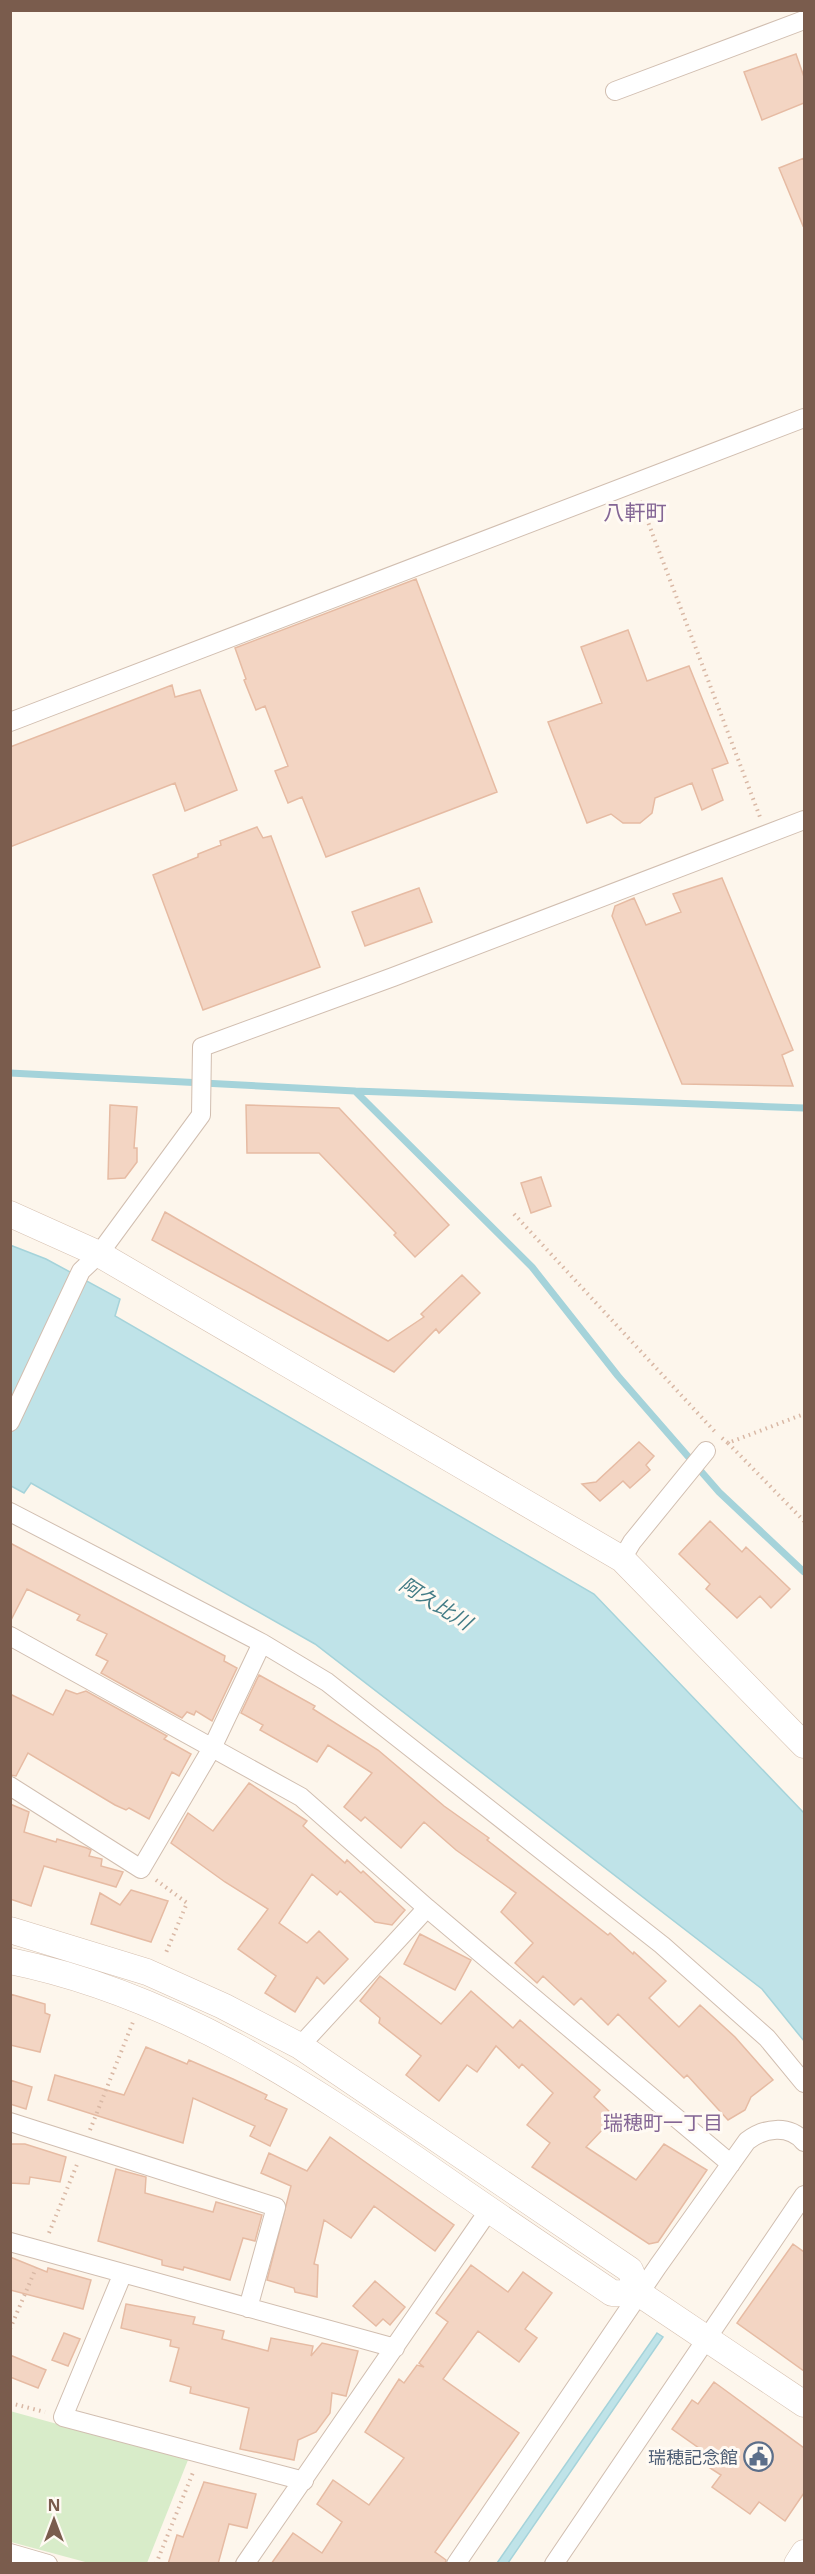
<svg xmlns="http://www.w3.org/2000/svg" width="815" height="2574" font-family="'Open Sans','Noto Sans JP',sans-serif">
	<rect width="100%" height="100%" fill="#fdf6ec"/>
	<path fill="#d8ecc9" d="M10 2411 188 2460 147 2563H89L11 2542Z"/>
	<path fill="#bfe3e8" stroke="#a5d3da" stroke-width="1.5" d="M10 1245 46 1259 120 1299 115 1316 594 1594 804 1813V2041L762 1989 315 1644 31 1483 24 1493 11 1486Z
		M657 2333 663 2337 508 2563H497Z"/>
	<g fill="none" stroke-linecap="round" stroke-linejoin="round">
		<path stroke="#a5d3da" stroke-width="7" d="M10 1073 355 1091 532 1267 618 1376 719 1492 804 1572
			M355 1091 804 1108"/>
	</g>
	<path fill="#f3d5c3" stroke="#e6bba3" stroke-width="1.5" d="M796 54 804 77V103L762 120 744 72Z
		M804 158V225L803 226 779 168Z
		M416 579 497 792 326 857 302 797 288 803 275 771 288 766 265 706 256 710 244 680 246 679 235 648Z
		M628 630 647 681 689 666 728 763 712 769 723 800 702 810 692 783 655 798 652 813 640 823H623L611 814 587 823 548 722 602 703 581 647Z
		M172 685 175 697 200 690 237 790 185 811 175 783 10 847V747Z
		M257 827 263 838 271 836 320 967 203 1010 153 875 198 857V854L221 845 220 841Z
		M722 878 793 1050 782 1055 793 1086 682 1084 612 916 615 906 634 898 646 925 681 912 673 894Z
		M419 888 432 922 365 946 352 912Z
		M110 1105 137 1107 134 1148H137V1162L125 1178 108 1179Z
		M246 1105 339 1108 449 1225 415 1257 394 1235 396 1233 319 1153H247Z
		M541 1177 551 1206 531 1213 521 1183Z
		M165 1212 388 1341 424 1317 421 1314 462 1275 480 1293 439 1333 436 1329 394 1372 152 1240Z
		M639 1442 654 1456 646 1465 650 1470 630 1488 623 1481 600 1501 582 1484 596 1482Z
		M710 1521 742 1552 746 1547 790 1589 771 1608 760 1596 737 1618 706 1589 710 1584 679 1554Z
		M10 1543 225 1656 224 1661 237 1668 212 1721 196 1711 194 1715 187 1712 182 1718 101 1673 108 1661 96 1655 107 1634 77 1620 80 1615 27 1589 10 1622Z
		M259 1675 315 1706 313 1709 378 1750 444 1806 489 1838 487 1840 608 1935 610 1933 633 1954 634 1952 666 1981 649 1998 679 2027 700 2005 735 2037 773 2080 751 2097 745 2110 728 2120 687 2075 684 2078 618 2014 608 2025 581 1998 574 2005 543 1976 537 1983 515 1963 533 1943 501 1912 516 1893 456 1850 424 1822 401 1848 365 1817 361 1821 344 1807 372 1773 328 1745 317 1762 260 1730 263 1725 241 1713Z
		M66 1690 77 1694 86 1691 167 1736 164 1739 191 1754 179 1776 172 1772 149 1819 129 1808 126 1810 115 1805 28 1753 16 1776 10 1775V1694L53 1715Z
		M249 1783 307 1821 303 1826 345 1863 347 1860 361 1873 363 1871 405 1910 392 1925 375 1922 340 1891 337 1895 312 1874 279 1923 307 1943 319 1931 348 1959 324 1984 317 1977 295 2012 265 1993 276 1976 238 1949 268 1909 225 1882 171 1843 188 1813 213 1831Z
		M10 1804 29 1812 24 1832 56 1842 57 1839 87 1848 91 1850 89 1856 102 1859 101 1866 123 1872 116 1887 44 1866 31 1906 10 1899Z
		M131 1890 168 1901 151 1942 91 1924 100 1893 120 1905Z
		M420 1934 471 1960 455 1990 404 1964Z
		M380 1976 441 2024 471 1991 513 2028 520 2020 600 2090 594 2097 612 2114 603 2124 605 2127 586 2147 636 2180 664 2144 707 2170 658 2242 649 2244 532 2167 550 2143 527 2125 553 2093 522 2064 519 2068 496 2046 477 2072 467 2065 439 2101 406 2075 421 2056 379 2023 380 2018 360 2001Z
		M10 1994 45 2004V2013L50 2015 40 2052 10 2045Z
		M146 2047 187 2064 189 2060 233 2079 267 2095 265 2099 287 2109 270 2146 250 2136 255 2126 193 2098 183 2143 48 2100 55 2075 124 2095Z
		M10 2080 32 2087 26 2109 10 2104Z
		M330 2137 454 2225 435 2251 374 2206 351 2238 324 2220 314 2264 318 2265 317 2297 295 2292 294 2288 267 2280 291 2186 261 2173 269 2153 307 2171Z
		M10 2144H25L66 2157 60 2182 30 2177 29 2184 10 2183Z
		M116 2169 146 2177 145 2193 213 2212 216 2202 262 2215 255 2241 243 2238 230 2280 184 2267 183 2270 162 2265V2260L98 2241Z
		M793 2244 804 2252V2371L737 2323Z
		M10 2257 47 2272 48 2268 91 2280 83 2309 10 2290Z
		M471 2265 508 2292 523 2272 552 2293 525 2329 537 2338 519 2362 478 2331 443 2379 519 2433 435 2552 446 2560 445 2564H271L293 2533 322 2553 342 2522 317 2504 333 2480 369 2505 404 2458 365 2432 399 2379 404 2383 417 2365 424 2367 419 2363 448 2322 436 2313Z
		M375 2281 405 2307 390 2325 383 2319 376 2326 353 2306Z
		M126 2304 195 2317 193 2324 224 2331 222 2339 268 2351 271 2338 313 2346 311 2356 322 2343 358 2351 346 2396 332 2393 330 2413 316 2432 298 2440 294 2460 240 2449 249 2408 190 2393 191 2387 170 2381 179 2348 170 2346 171 2340 121 2328Z
		M64 2333 80 2339 68 2366 52 2360Z
		M10 2355 46 2370 38 2388 10 2377Z
		M714 2382 804 2448V2493L785 2521 759 2502 750 2514 712 2487 721 2475 707 2466 713 2458 672 2429 692 2400 698 2404Z
		M204 2482 256 2494 247 2528 229 2524 218 2564H168L177 2535 183 2537Z"/>
	<g fill="none" stroke-linecap="round" stroke-linejoin="round">
		<defs>
			<path id="street" d="M615 91 804 20
				M10 722 804 418
				M10 1422 81 1271 99 1254 201 1115 202 1047 393 977 804 820
				M10 1512 262 1643 327 1682 662 1945 767 2038 804 2083
				M622 1559 632 1542 706 1451
				M10 1636 301 1797 427 1908 731 2164
				M10 1786 141 1869 212 1748 262 1643
				M300 2046 427 1908
				M10 2122 276 2207 248 2308
				M10 2242 395 2348
				M123 2273 63 2417 304 2481
				M10 2553 48 2564
				M245 2564 489 2210
				M456 2564 658 2266 747 2141C764 2128 789 2124 804 2142
				M554 2564 804 2195"/>
			<path id="secondary" d="M10 1214 99 1254 622 1559 804 1745
				M10 1930 147 1972 223 2006 300 2046 630 2270 640 2294
				M10 1961C173 1994 309 2085 443 2178 499 2217 556 2255 612 2293L640 2294 804 2404
				M797 2564 804 2553"/>
		</defs>
		<use href="#street" stroke="#d1beb0" stroke-width="20"/>
		<use href="#secondary" stroke="#d6c0b0" stroke-width="27"/>
		<path stroke="#d9b8a5" stroke-width="4" stroke-dasharray="1.5 4.5" stroke-linecap="butt" d="M640 501 760 817
			M514 1214 717 1434
			M722 1438 728 1443 804 1414
			M728 1443 804 1521
			M156 1880 187 1903 165 1955
			M90 2130 133 2022
			M49 2233 78 2162
			M10 2329 36 2268
			M10 2403 45 2412
			M156 2564 194 2470"/>
		<use href="#street" stroke="#fff" stroke-width="18"/>
		<use href="#secondary" stroke="#fff" stroke-width="26"/>
	</g>
	<defs>
		<symbol id="civic-ring" viewBox="-11 -11 22 22"><circle r="9.5" fill="#fffaf3" stroke="#5c6f8a" stroke-width="1.5"/><path d="M-.6-6.5H3V-4.5H.6V-3L4-1V1h2V6H-6V1h2V-1L-.6-3ZM-1.2 2.5V6h2.4V2.5Z" fill="#5c6f8a"/></symbol>
	</defs>
	<g fill-rule="evenodd">
		<use href="#civic-ring" x="742" y="2440" width="33" height="33"/>
	</g>
	<g text-anchor="middle" dominant-baseline="central" stroke-width="6" stroke-linejoin="round" paint-order="stroke">
		<g font-size="18" fill="#4e5e75" stroke="#fffaf3" text-anchor="end">
			<text x="738" y="2457">瑞穂記念館</text>
		</g>
		<g font-size="20" font-style="italic" fill="#437c86" stroke="#fffaf3">
			<text transform="translate(436 1603) rotate(32)">阿久比川</text>
		</g>
		<g font-size="20" fill="#846695" stroke="#fffaf3">
			<text x="663" y="2122">瑞穂町一丁目</text>
		</g>
		<g font-size="21" fill="#846695" stroke="#fffaf3">
			<text x="635" y="512">八軒町</text>
		</g>
	</g>
	<rect width="815" height="2574" fill="none" stroke="#7a5c4d" stroke-width="24"/>
	<g transform="translate(54 2520)" stroke="#fffaf3" stroke-width="4.5" paint-order="stroke">
	<path d="M0-4.5L10 22L0 15L-10 22Z" fill="#7a5c4d"/>
	<text y="-9" font-size="16" font-weight="bold" text-anchor="middle" fill="#7a5c4d">N</text>
	</g>
</svg>
